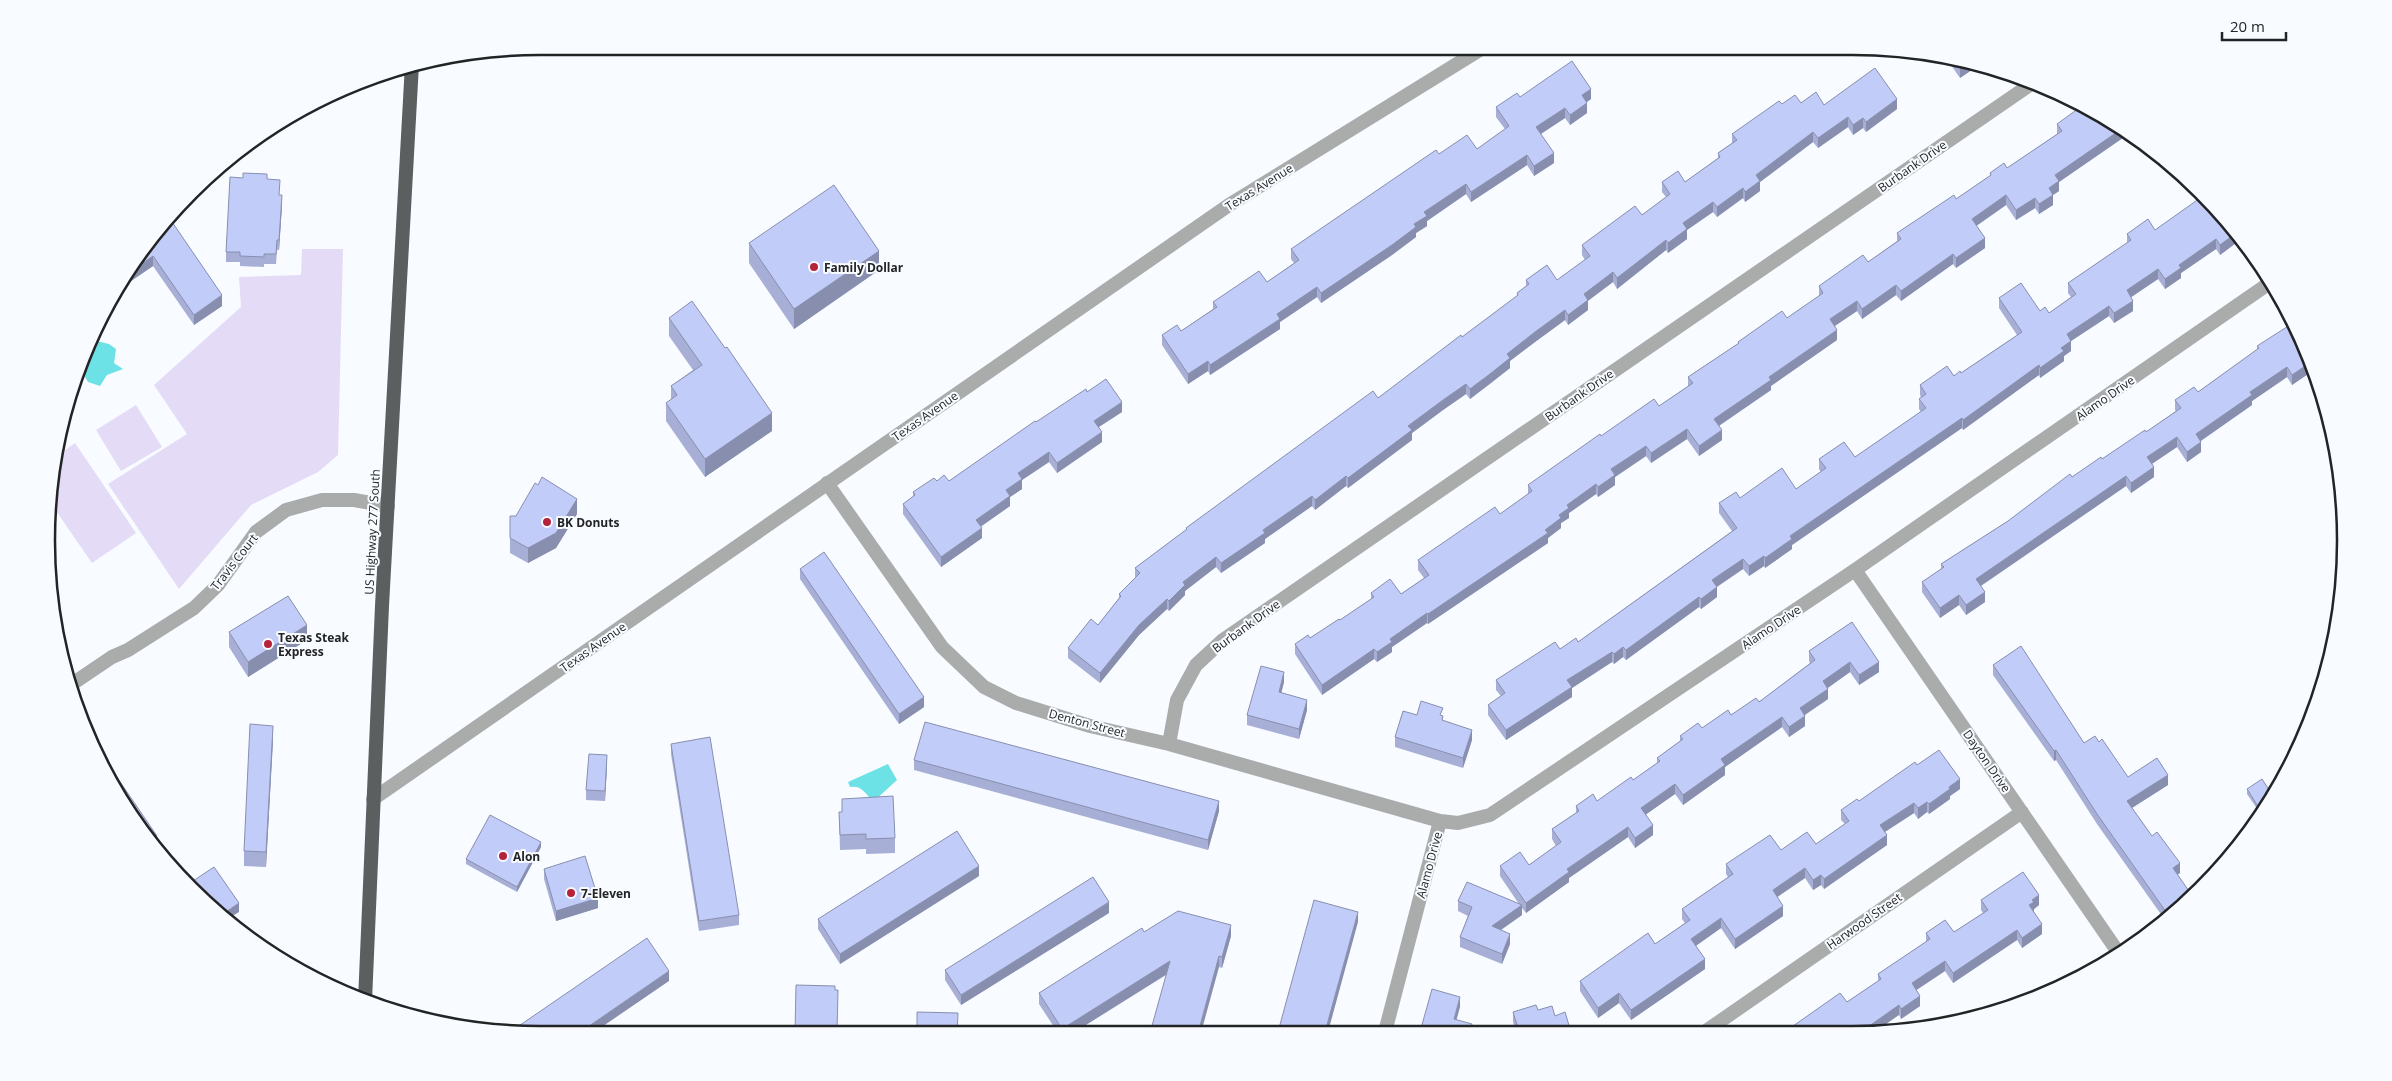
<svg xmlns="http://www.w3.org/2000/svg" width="2392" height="1081" font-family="'Open Sans',sans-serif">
	<rect width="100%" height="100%" fill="#f8fbff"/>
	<path fill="#e4dbf7" d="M302 249H343L338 455 318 472 251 505 179 589 108 484 187 434 154 385 241 307 239 277 301 275Z
		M136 405 162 447 121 471 96 430Z
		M75 443 136 533 92 563 50 502 54 458Z"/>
	<path fill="#6de2e6" d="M97 341 109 344 116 349 114 363 123 369 107 375 100 386 88 382 80 368 90 342Z
		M888 764 897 780 873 802C866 794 862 785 850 787L848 782Z"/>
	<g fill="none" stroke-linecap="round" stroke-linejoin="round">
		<path stroke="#aaacac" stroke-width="14" d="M827 483 942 647 984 687 1016 703 1090 726 1169 744 1440 821
			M1855 570 2118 952
			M69 686 112 657 128 650 194 608 218 585 256 532 286 510 322 500H354L388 506
			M1169 744 1177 700 1196 665 1223 640 2034 82
			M1706 1031 2022 812
			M1385 1032 1440 821 1458 823 1490 815 1855 570 2271 282"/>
		<path stroke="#aaacac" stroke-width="14" d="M373 799 1229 205 1486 46"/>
		<path stroke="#5c5f60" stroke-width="14" d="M365 1001 382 606 412 64"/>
	</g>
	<path fill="#a7afd6" d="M1944 55 1948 56 1979 65 1960 78Z
		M1520 97 1591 99 1587 102V113L1570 125 1565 118 1541 134 1554 163 1534 176 1527 165 1471 202 1466 194 1427 221V226L1416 233V237L1392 255 1321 303 1317 297 1280 322V329L1210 375 1208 371 1188 384 1162 345V335L1181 331 1213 309V302L1267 282 1294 263 1291 259V249L1439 154 1477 149 1505 129 1496 117V107Z
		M1801 103 1897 109 1866 132 1863 128 1853 135 1848 127 1818 148 1813 142 1760 182V191L1745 202 1743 198 1717 217 1713 212 1687 230V239L1668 253 1666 250 1617 289 1613 282 1588 300V310L1568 325 1565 320 1535 342 1510 361V368L1490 384 1470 399 1466 394 1443 410 1412 433V440L1348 488 1346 486 1315 510 1312 506 1265 539V543L1221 573 1216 567 1185 591V595L1169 611 1167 609 1139 635 1100 683 1068 658V648L1098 625 1119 598V594L1135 578V568L1186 530V528L1378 398 1462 337 1517 296V293L1526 286V280H1557L1585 260 1582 255V245L1642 215 1666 197 1662 192V182H1685L1718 158V153L1732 143V134L1782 104Z
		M2057 124 2126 129 2130 133 2059 182V191L2053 195V205L2039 214 2035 208 2016 220 2006 205 1976 226 1985 248 1956 268 1953 264 1901 301 1896 295 1862 319 1857 311 1835 326 1837 340 1771 386V390L1719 426 1722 440 1699 456 1687 439 1651 463 1646 456 1615 477V485L1598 497 1596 494 1569 513V518L1561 523V528L1548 538V543L1428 624 1427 623 1392 647V652L1377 662 1374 659 1322 695 1295 654V644L1310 638 1340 620 1371 599V593L1401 594 1424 578 1418 570V560L1500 514 1528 494V485L1601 436 1659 406 1688 386V377L1738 344V342L1787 318 1819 296V286L1868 262 1897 241V233L1956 199 1990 176V173L2007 168 2057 134Z
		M267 179 279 195 282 205 279 250H277L276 264H264V267L240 266V262H226V252Z
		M2211 207 2236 239V243L2220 255 2216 249 2181 273V278L2165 289 2158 279 2131 297 2133 311 2114 323 2109 316 2071 341V351L2064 356V361L2040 378 2039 375 1963 430 1962 428 1792 545V549L1765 568 1764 566 1749 576 1743 569 1717 587V597L1701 609 1699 607 1626 660 1623 657 1614 664 1612 662 1572 688V697L1506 740 1488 715V705L1501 696 1496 690V680L1560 649 1578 642 1732 531 1719 513V503L1740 498 1796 489 1821 472 1819 469V459L1855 457 1921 412 1919 409V399L1921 397 1920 395V385L1961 373 2017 335 1999 308V298L2049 313 2071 297 2068 293V283L2127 243V234L2155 230Z
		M168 216 222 306 194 325 153 266 112 294Z
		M749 243 879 270 794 329 749 263Z
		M669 318 725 348 772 431 705 477 666 421V403L671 400V386L693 370 669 336Z
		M2257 346 2308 351 2314 370 2292 385 2287 377 2252 401V405L2201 441V452L2187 462 2177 447 2152 464 2154 477 2131 493 2126 486 1981 586 1985 602 1966 615 1959 605 1940 618 1922 592V582L1941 569V564L2008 521 2072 477 2146 432 2176 411 2175 410V400L2198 392 2257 350Z
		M71 386 72 401 71 418H63Z
		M1087 392 1122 412 1099 427 1102 442 1057 473 1049 462 1022 480V489L1010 497V506L980 527 982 538 941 567 903 514V504L913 497V492L937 481H949L1036 422Z
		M538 485 577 514 556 548 528 563 510 553V516H516Z
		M800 569 924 707 899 724 800 579Z
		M1852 622 1879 672 1859 685 1850 672 1828 688V699L1805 715V726L1789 737 1782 727 1725 767V775L1683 805 1675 794 1646 814 1653 835 1635 848 1628 837 1569 878V882L1526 913 1522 908V915L1501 930 1510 944 1502 964 1460 947V937L1468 916 1458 911V901L1519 904 1500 876V866L1529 865 1556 846 1552 839V829L1576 813V806L1597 801 1633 780 1657 763V758L1680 741V736L1702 728 1759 702 1810 663 1809 661V651Z
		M229 632 307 640 248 677 229 647Z
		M1993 665 2084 743 2099 742 2128 777 2168 785 2132 808 2152 836 2180 873 2177 874 2191 894 2165 920 2097 824 2056 760 2054 761 1993 675Z
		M1284 682 1281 693 1307 710 1299 739 1247 725V715Z
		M1417 715 1443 716V721L1472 740 1463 768 1395 747V737Z
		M273 740 266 867 244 866V851Z
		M671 744 739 915V925L699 931 671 754Z
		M914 760 1219 811 1208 850 914 770Z
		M607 765 605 801 586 800V790Z
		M1917 765 1960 789 1950 796V799L1929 814 1927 812 1918 819 1914 813 1885 832 1887 845 1824 889 1821 885 1813 890 1805 878 1777 897 1783 916 1735 949 1721 928 1696 946 1705 969 1631 1020 1619 1003 1598 1018 1580 991V981L1655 944 1685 923 1682 919V909L1728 877 1726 874V864L1781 850 1816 844 1845 824 1841 820V810L1859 801Z
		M2247 789 2271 793 2260 813 2247 794Z
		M842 799 895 838V853L866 854V849L840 850 839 812H842Z
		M541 847 517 892 466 864V859Z
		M544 869 598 908 556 921 544 879Z
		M979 876 840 964 818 929V919Z
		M1981 900 2039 905 2034 909V912L2042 934 2022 948 2017 940 1953 983 1945 971 1916 990 1920 1006 1901 1019 1899 1015 1847 1002 1878 981V974L1926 942V933L1954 932 1983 913 1981 910Z
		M1109 913 961 1005 945 980V970Z
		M1231 936 1222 968 1219 967 1166 975 1073 1033H1058L1039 1004V993Z
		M1538 1010 1555 1016 1516 1032 1513 1022V1012Z"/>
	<path fill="#888fae" d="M1960 59 1979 65 1960 78Z
		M1591 89V99L1582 105V95Z
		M1897 99V109L1866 132V122Z
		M1587 103V113L1570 125V115Z
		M1565 108V118L1536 137V127Z
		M1848 117V127L1818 148V138Z
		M1863 118V128L1853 135V125Z
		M2123 128 2130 133 2059 182V191L2053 195V205L2039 214V204L2049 188 2055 175Z
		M1813 132V142L1760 182V191L1745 202V192L1756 175Z
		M1554 153V163L1534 176V166Z
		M1527 155V165L1471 202V192Z
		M1466 184V194L1427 221V226L1416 233V237L1392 255 1321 303V293L1414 224 1424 212Z
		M1743 188V198L1717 217V207Z
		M282 195V205L279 250V240Z
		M2006 195V205L1972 229V219Z
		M2035 198V208L2016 220V210Z
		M1713 202V212L1687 230V239L1668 253V243L1683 223Z
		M2234 231 2239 237 2236 239V243L2220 255V245Z
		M1985 238V248L1956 268V258Z
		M2216 239V249L2181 273V278L2165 289V279L2179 265Z
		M1666 240V250L1617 289V278Z
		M879 251V270L794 329V309Z
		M1953 254V264L1901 301V291Z
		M153 256V266L112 294 126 275Z
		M2158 269V279L2127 300V290Z
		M1613 272V282L1584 304V294Z
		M1896 285V295L1862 319V309Z
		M1317 287V297L1280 322V329L1210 375V365L1277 314Z
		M222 295V306L194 325V315Z
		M1588 300V310L1568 325V315Z
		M1857 301V311L1830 329V319Z
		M2133 301V311L2114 323V313Z
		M2109 306V316L2071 341V351L2064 356V361L2040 378V368L2061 348 2067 334Z
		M1565 310V320L1535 342 1510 361V368L1470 399V389L1507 354 1535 332Z
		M1837 330V340L1771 386V390L1714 429V419L1769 377Z
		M1208 361V371L1188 384V374Z
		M2311 362 2314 370 2292 385V375Z
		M2039 365V375L1963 430V420Z
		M2287 367V377L2252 401V405L2196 444V434L2250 392Z
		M1466 384V394L1443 410 1412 433V440L1348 488V478L1408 426 1443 400Z
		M1122 402V412L1094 430V421Z
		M772 413V431L705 477V459Z
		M1962 418V428L1792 545V549L1765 568V558L1790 536Z
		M1687 429V439L1651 463V453Z
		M1722 430V440L1699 456V446Z
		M1102 432V442L1057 473V463Z
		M2177 437V447L2147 467V457Z
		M2201 442V452L2187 462V452Z
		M1646 446V456L1615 477V485L1598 497V487L1611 469Z
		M1049 452V462L1022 480V489L1010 497V506L976 530V520L1006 490 1018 473Z
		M2154 467V477L2131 493V483Z
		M1346 476V486L1315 510V500Z
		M2126 476V486L1976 589V579Z
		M1596 484V494L1569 513V518L1561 523V528L1548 538V543L1428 624V614L1545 530 1567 505Z
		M1312 496V506L1265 539V543L1221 573V563L1263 530Z
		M577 499V514L556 548 528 563V548Z
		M982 528V538L941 567V557Z
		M1764 556V566L1749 576V566Z
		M1216 557V567L1185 591V595L1169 611V601L1183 582Z
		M1743 559V569L1712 590V580Z
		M1717 587V597L1701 609V599Z
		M1985 592V602L1966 615V605Z
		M1959 595V605L1940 618V608Z
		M1699 597V607L1626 660V650Z
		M1167 599V609L1139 635 1100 683V673L1139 625Z
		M1427 613V623L1392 647V652L1377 662V652L1390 639Z
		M307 625V640L248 677V662Z
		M1623 647V657L1614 664V654Z
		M1374 649V659L1322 695V685Z
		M1612 652V662L1572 688V697L1506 740V730L1567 680Z
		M1850 662V672L1823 691V681Z
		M1879 662V672L1859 685V675Z
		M1284 672V682L1279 702V692Z
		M1828 689V699L1800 718V708Z
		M924 697V707L899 724V714Z
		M1307 700V710L1299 739V729Z
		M1805 716V726L1789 737V727Z
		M1782 717V727L1725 767V775L1683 805V795L1721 759Z
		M273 726V740L266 867V852Z
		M1472 730V740L1463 768V758Z
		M2056 750V760L2054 761V751Z
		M607 755V765L605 801V791Z
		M2168 775V785L2127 811V801Z
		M1960 779V789L1950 796V799L1929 814V804L1949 787Z
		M1675 784V794L1641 818V808Z
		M1219 801V811L1208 850V840Z
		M1927 802V812L1918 819V808Z
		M1914 803V813L1880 835V825Z
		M1653 825V835L1635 848V838Z
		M1628 827V837L1569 878V882L1526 913V903L1567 869Z
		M1887 835V845L1824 889V879Z
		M157 836V850L150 841Z
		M541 842V847L517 892V887Z
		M2180 863V873L2173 878V868Z
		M979 866V876L840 964V954Z
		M1805 868V878L1773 900V890Z
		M1821 875V885L1813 890V880Z
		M2039 895V905L2034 909V912L2029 905 2032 900Z
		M598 898V908L556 921V911Z
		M1109 902V913L961 1005V995Z
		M239 903V912L226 920 220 916Z
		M1522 905V915L1492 936V926Z
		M1783 906V916L1735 949V939Z
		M1358 912V922L1328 1032H1325Z
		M1721 918V928L1691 949V939Z
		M2042 924V934L2022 948V938Z
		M1231 925V936L1222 968V957Z
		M2017 930V940L1953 983V973Z
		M1510 934V944L1502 964V954Z
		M1219 956V967L1201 1033H1198Z
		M1705 959V969L1631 1020V1010Z
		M1170 961V972L1073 1033H1062V1029Z
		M1945 961V971L1912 993V983Z
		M669 971V981L590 1035H576Z
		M1619 993V1003L1598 1018V1008Z
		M1920 996V1006L1901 1019V1009Z
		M1460 997V1007L1454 1029V1019Z
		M1899 1005V1015L1876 1031H1862Z"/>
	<path fill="#c2ccf9" stroke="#888fae" d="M1572 61 1591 89 1582 95 1587 103 1570 115 1565 108 1536 127 1554 153 1534 166 1527 155 1471 192 1466 184 1424 212 1427 216 1414 224 1416 227 1392 245 1321 293 1317 287 1277 314 1280 319 1210 365 1208 361 1188 374 1162 335 1177 325 1181 331 1217 307 1213 302 1259 271 1267 282 1299 260 1291 249 1436 150 1439 154 1467 135 1477 149 1509 126 1496 107 1517 93 1520 97Z
		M1875 68 1897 99 1866 122 1863 118 1853 125 1848 117 1818 138 1813 132 1756 175 1760 181 1745 192 1743 188 1717 207 1713 202 1683 223 1687 229 1668 243 1666 240 1617 278 1613 272 1584 294 1588 300 1568 315 1565 310 1535 332 1507 354 1510 358 1490 374 1470 389 1466 384 1443 400 1408 426 1412 430 1348 478 1346 476 1315 500 1312 496 1263 530 1265 533 1221 563 1216 557 1183 582 1185 585 1169 601 1167 599 1139 625 1100 673 1068 648 1091 619 1098 625 1121 596 1119 594 1140 573 1135 568 1187 529 1186 528 1373 391 1378 398 1461 335 1462 337 1518 295 1517 293 1529 284 1526 280 1547 265 1557 280 1590 256 1582 245 1635 206 1642 215 1670 194 1662 182 1678 171 1685 182 1720 157 1718 153 1737 140 1732 134 1779 101 1782 104 1795 95 1801 103 1816 92 1824 105Z
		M2082 106 2123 128 2055 175 2059 181 2049 188 2053 195 2039 204 2035 198 2016 210 2006 195 1972 219 1985 238 1956 258 1953 254 1901 291 1896 285 1862 309 1857 301 1830 319 1837 330 1769 377 1771 380 1714 419 1722 430 1699 446 1687 429 1651 453 1646 446 1611 469 1615 475 1598 487 1596 484 1567 505 1569 508 1559 515 1561 518 1545 530 1548 533 1428 614 1427 613 1390 639 1392 642 1377 652 1374 649 1322 685 1295 644 1308 635 1310 638 1339 619 1340 620 1374 597 1371 593 1390 579 1401 594 1429 575 1418 560 1495 507 1500 514 1532 491 1528 485 1600 434 1601 436 1654 399 1659 406 1693 383 1688 377 1739 343 1738 342 1782 311 1787 318 1823 293 1819 286 1863 255 1868 262 1901 239 1897 233 1954 195 1956 199 1991 175 1990 173 2004 163 2007 168 2062 131 2057 124Z
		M243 173 267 174V179L280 180 279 195H282L279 240H277L276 254H264V257L240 256V252H226L230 177 243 178Z
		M834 185 879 251 794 309 749 243Z
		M2203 196 2211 207 2213 206 2236 233 2220 245 2216 239 2179 265 2181 268 2165 279 2158 269 2127 290 2133 301 2114 313 2109 306 2067 334 2071 341 2061 348 2064 351 2040 368 2039 365 1963 420 1962 418 1790 536 1792 539 1765 558 1764 556 1749 566 1743 559 1712 580 1717 587 1701 599 1699 597 1626 650 1623 647 1614 654 1612 652 1567 680 1572 687 1506 730 1488 705 1505 693 1496 680 1555 642 1560 649 1576 638 1578 642 1737 528 1719 503 1736 492 1740 498 1782 468 1796 489 1826 468 1819 459 1844 442 1855 457 1926 408 1919 399 1926 394 1920 385 1947 366 1954 376 1960 371 1961 373 2022 332 1999 298 2021 283 2040 311 2045 307 2049 313 2076 294 2068 283 2131 240 2127 234 2148 219 2155 230Z
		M168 216 222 295 194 315 153 256 126 275Z
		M692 301 725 348 727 347 772 413 705 459 666 403 677 395 671 386 702 365 669 318Z
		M2293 323 2308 351 2311 362 2292 375 2287 367 2250 392 2252 395 2196 434 2201 442 2187 452 2177 437 2147 457 2154 467 2131 483 2126 476 1976 579 1985 592 1966 605 1959 595 1940 608 1922 582 1944 567 1941 564 2008 521 2070 474 2072 477 2101 457 2102 459 2145 430 2146 432 2181 408 2175 400 2194 387 2198 392 2259 348 2257 346Z
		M1106 379 1122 402 1094 421 1102 432 1057 463 1049 452 1018 473 1022 479 1006 490 1010 496 976 520 982 528 941 557 903 504 915 495 913 492 934 478 937 481 944 475 949 481 1035 421 1036 422 1086 389 1087 392Z
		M71 386H72L71 403H67Z
		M542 477 577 499 556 533 528 548 510 538V516H516L535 483 538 485Z
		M824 552 924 697 899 714 800 569Z
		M288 596 307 625 248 662 229 632Z
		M1852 622 1879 662 1859 675 1850 662 1823 681 1828 689 1800 708 1805 716 1789 727 1782 717 1721 759 1725 765 1683 795 1675 784 1641 808 1653 825 1635 838 1628 827 1567 869 1569 872 1526 903 1500 866 1520 852 1529 865 1561 842 1552 829 1579 811 1576 806 1593 794 1597 801 1631 777 1633 780 1660 761 1657 758 1683 739 1680 736 1698 723 1702 728 1728 710 1731 715 1756 698 1759 702 1815 660 1809 651Z
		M2021 646 2084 743 2095 736 2099 742 2102 739 2128 777 2157 758 2168 775 2127 801 2152 836 2157 832 2180 863 2173 868 2191 894 2169 916 2097 814 2056 750 2054 751 1993 665Z
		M1261 666 1284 672 1279 692 1307 700 1299 729 1247 715Z
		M1421 701 1443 708 1440 715 1443 716 1442 720 1472 730 1463 758 1395 737 1403 711 1417 715Z
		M925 722 1219 801 1208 840 914 760Z
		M250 724 273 726 266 852 244 851Z
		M710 737 739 915 699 921 671 744Z
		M97 748 157 836 150 841 112 787 95 750Z
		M1939 750 1960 779 1949 787 1950 789 1929 804 1927 802 1918 808 1914 803 1880 825 1887 835 1824 879 1821 875 1813 880 1805 868 1773 890 1783 906 1735 939 1721 918 1691 939 1705 959 1631 1010 1619 993 1598 1008 1580 981 1648 933 1655 944 1690 920 1682 909 1733 874 1726 864 1770 835 1781 850 1807 832 1816 844 1849 821 1841 810 1857 799 1859 801 1915 762 1917 765Z
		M589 754 607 755 605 791 586 790Z
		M2262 779 2271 793 2261 811 2247 789Z
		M893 796 895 838 866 839V834L840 835 839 812H842V799Z
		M490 815 541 842 517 887 466 859Z
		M957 831 979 866 840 954 818 919Z
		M585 856 598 898 556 911 544 869Z
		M214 867 239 903 220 916 215 912 187 885Z
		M2023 872 2039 895 2032 900 2034 902 2029 905 2042 924 2022 938 2017 930 1953 973 1945 961 1912 983 1920 996 1901 1009 1899 1005 1862 1031H1786L1840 993 1847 1002 1881 979 1878 974 1930 939 1926 933 1945 920 1954 932 1988 910 1981 900Z
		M1093 877 1109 902 961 995 945 970Z
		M1467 882 1522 905 1492 926 1510 934 1502 954 1460 937 1472 907 1458 901Z
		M1314 900 1358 912 1325 1032H1278Z
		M1178 911 1231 925 1222 957 1219 956 1198 1033H1150L1170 961 1062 1029 1039 993 1142 928 1144 932Z
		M647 938 669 971 576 1035H540L510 1032Z
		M796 985 835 986V990H838L837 1033H835V1034H795Z
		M1432 989 1460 997 1454 1019 1472 1024 1470 1032H1420Z
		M1536 1005 1538 1010 1552 1006 1555 1016 1565 1012 1571 1032H1516L1519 1031 1513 1012Z
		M917 1012 958 1013 957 1033 917 1034Z"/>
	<g fill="#b5233b" stroke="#f8fbff" stroke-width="2">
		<circle cx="814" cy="267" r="5"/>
		<circle cx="547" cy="522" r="5"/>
		<circle cx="268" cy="644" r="5"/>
		<circle cx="503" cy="856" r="5"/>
		<circle cx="571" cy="893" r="5"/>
	</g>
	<g text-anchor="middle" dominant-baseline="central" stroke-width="4" stroke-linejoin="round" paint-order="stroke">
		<g font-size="12" fill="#232425" stroke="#f8fbff">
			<text transform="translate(1912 166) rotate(-35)">Burbank Drive</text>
			<text transform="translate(1259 187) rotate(-32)">Texas Avenue</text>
			<text transform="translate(1579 395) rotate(-35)">Burbank Drive</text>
			<text transform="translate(2105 398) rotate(-35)">Alamo Drive</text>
			<text transform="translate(925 416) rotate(-35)">Texas Avenue</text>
			<text transform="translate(372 532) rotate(-87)">US Highway 277 South</text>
			<text transform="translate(234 562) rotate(-52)">Travis Court</text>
			<text transform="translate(1246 626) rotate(-36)">Burbank Drive</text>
			<text transform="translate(1771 627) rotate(-34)">Alamo Drive</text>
			<text transform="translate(593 647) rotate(-35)">Texas Avenue</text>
			<text transform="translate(1087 723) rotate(15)">Denton Street</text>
			<text transform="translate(1987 761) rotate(55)">Dayton Drive</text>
			<text transform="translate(1429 865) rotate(-75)">Alamo Drive</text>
			<text transform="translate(1864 921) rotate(-35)">Harwood Street</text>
		</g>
		<g font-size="12" font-weight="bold" fill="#232425" stroke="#f8fbff" text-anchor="start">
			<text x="824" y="267">Family Dollar</text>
			<text x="557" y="522">BK Donuts</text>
			<text x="278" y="637">Texas Steak<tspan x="278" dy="14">Express</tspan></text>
			<text x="513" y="856">Alon</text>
			<text x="581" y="893">7-Eleven</text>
		</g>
	</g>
	<path d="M0 0H2392V1081H0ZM540 55H1852A485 485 0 0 1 2337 540V541A485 485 0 0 1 1852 1026H540A485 485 0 0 1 55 541V540A485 485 0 0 1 540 55Z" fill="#f8fbff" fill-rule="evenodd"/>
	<path fill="none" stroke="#232425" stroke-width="2.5" d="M540 55H1852A485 485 0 0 1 2337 540V541A485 485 0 0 1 1852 1026H540A485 485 0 0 1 55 541V540A485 485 0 0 1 540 55Z"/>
	<path d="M2222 32v8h64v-8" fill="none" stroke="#232425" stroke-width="2.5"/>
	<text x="2230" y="32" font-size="15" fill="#232425" stroke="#f8fbff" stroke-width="4" paint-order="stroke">20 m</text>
</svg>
